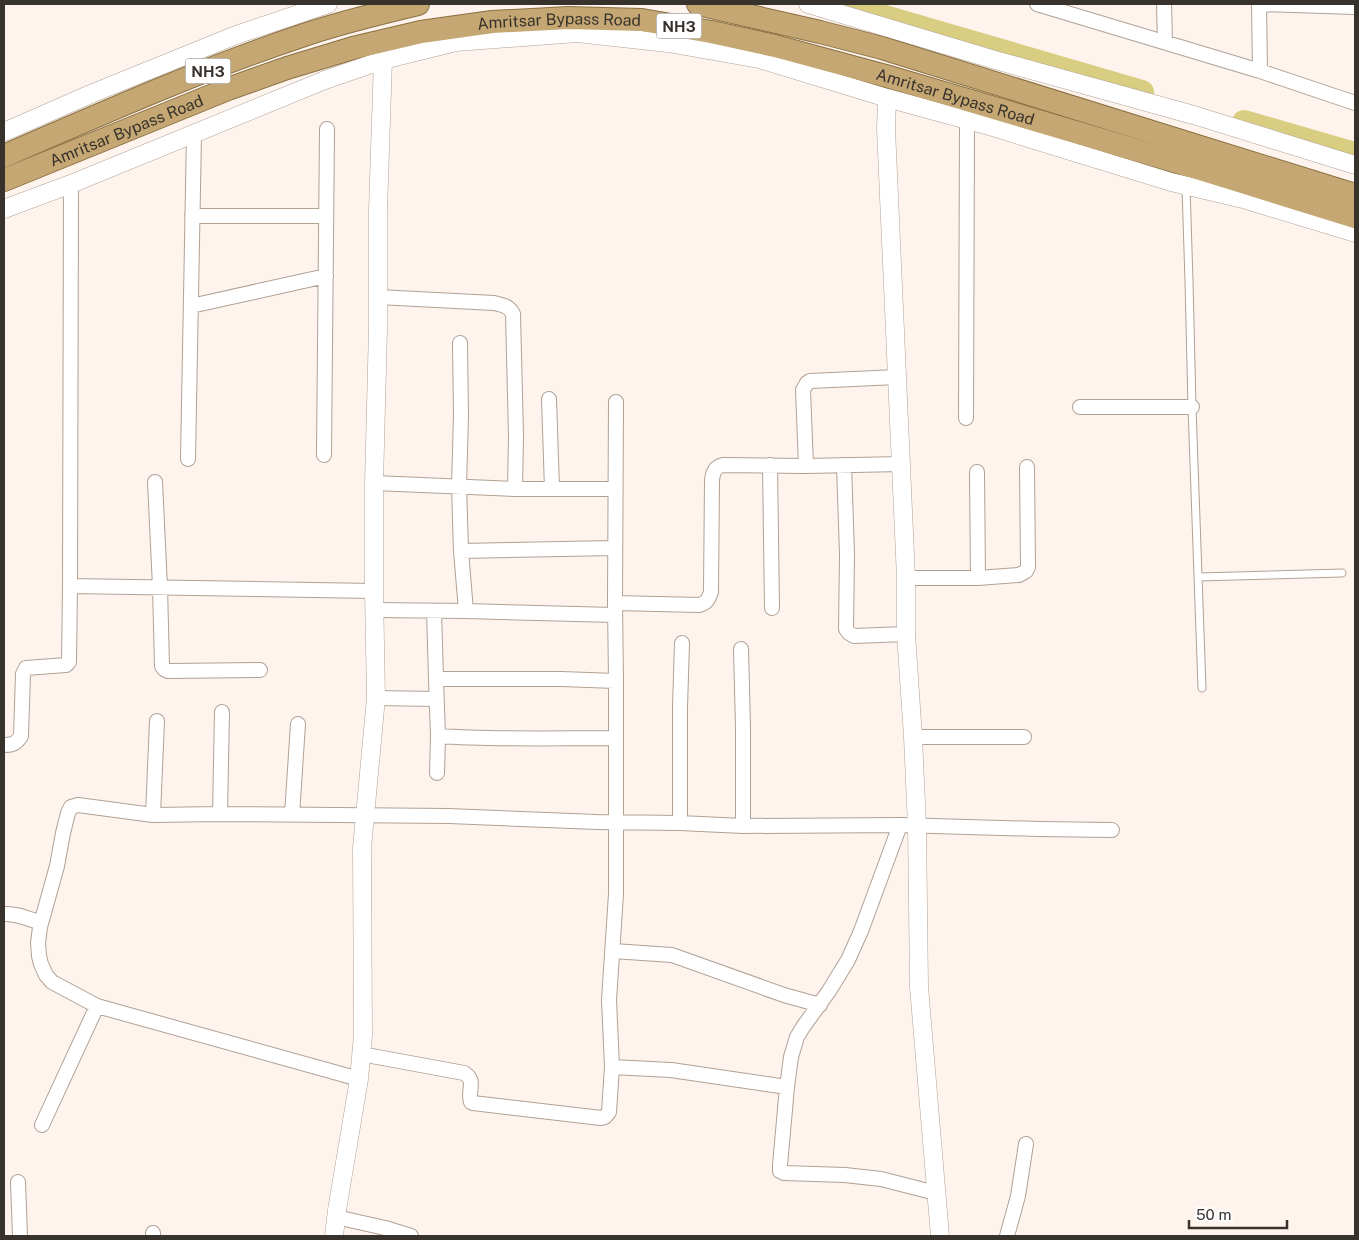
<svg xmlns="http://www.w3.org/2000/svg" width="1359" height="1240" font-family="'Public Sans',sans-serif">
	<rect width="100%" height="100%" fill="#fef4ed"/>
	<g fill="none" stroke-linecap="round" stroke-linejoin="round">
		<path stroke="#d8cd81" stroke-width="24" d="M840 4 1142 92
			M1244 122 1355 154"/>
		<defs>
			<path id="service" d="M1186 187 1189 281 1192 407 1202 688
				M1198 577 1342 573"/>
			<path id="minor" d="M1037 4 1260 71 1355 103
				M1164 4 1165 42
				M1259 4 1355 7
				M1259 4 1260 71
				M71 184 70 586 374 591
				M192 216H326
				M378 297 494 303C503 305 509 306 513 314L516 436 515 489
				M191 306 326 276
				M460 343 461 416 459 486 461 551 466 611
				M549 399 552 489
				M1080 407H1192
				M966 418 967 120
				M324 455 327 129
				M188 459 194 134
				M770 465 772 608
				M844 465 847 554 846 629 849 633 854 636 906 634
				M806 466 803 390 807 383 810 381 897 377
				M977 472 978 578
				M155 482 160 587 162 666 164 669 168 671 260 670
				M374 483 515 489H615
				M461 551 615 548
				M906 578H978L1019 575 1026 571 1028 567 1027 467
				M615 603 699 605C707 603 708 600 711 592L712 480C713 472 715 467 723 465L806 466 902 464
				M375 610 466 611 615 615
				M434 611 436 679
				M741 649 743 727V826
				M376 698 436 699
				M438 736C498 740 557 738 616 738
				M913 737H1024
				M4 745C12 745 16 744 21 736L23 674 26 668 66 665 69 662 70 586
				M437 773 438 736 436 679H561L616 681
				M220 814 222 712
				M153 815 157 721
				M292 815 298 724
				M680 823V707L682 643
				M900 825 861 931 848 960 829 991 803 1027 797 1037 791 1057 787 1087 780 1165V1171L784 1173 845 1175 881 1179 936 1193
				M4 914C16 913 29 919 41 923
				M613 951 672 955 784 995 820 1005
				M361 1054 464 1073C477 1081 467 1090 471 1102L473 1103 601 1118 605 1117 609 1112 612 1067 609 1000 616 894V681L615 603 616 402
				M612 1067 671 1070 787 1087
				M359 1079 97 1006 52 982 46 975 41 964 39 956 38 943 40 927 57 866 63 833 68 813 71 807 78 805 153 815 220 814 449 816 597 822 680 823 743 826 900 825 1039 829 1112 830
				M42 1125 97 1006
				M18 1182 20 1236
				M336 1217 385 1228 411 1236
				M153 1233V1236
				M1007 1236 1018 1196 1026 1144"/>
			<path id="tertiary" d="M808 4 995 60 1197 116 1355 165
				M887 98 886 129 906 578V634L913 737 917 826 919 987 940 1236
				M4 132 93 93 236 35 328 4
				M4 209 71 184 325 80 383 60 456 42 577 33 668 43 759 59 887 98 986 125 1171 182 1243 199 1355 233
				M334 1236 337 1210 359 1079 363 1035 362 848 376 698 374 591V483L378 328V211L383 60"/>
			<g id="trunk">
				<path d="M698 4 820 32 882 48 1355 195"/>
				<path d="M4 156C103 113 202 69 304 35 342 22 380 13 418 4"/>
				<path id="s1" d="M4 180 228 89 287 68 353 48 421 32 492 22 568 18 642 20 711 32 775 46 886 76 1197 168 1355 217"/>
			</g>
		</defs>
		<use href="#service" stroke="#b0a195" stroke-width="9"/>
		<use href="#minor" stroke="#b0a195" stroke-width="16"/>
		<use href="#tertiary" stroke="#b0a195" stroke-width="19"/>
		<use href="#trunk" stroke="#8a7042" stroke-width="24"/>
		<use href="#service" stroke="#fff" stroke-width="7"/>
		<use href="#minor" stroke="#fff" stroke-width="14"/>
		<use href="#tertiary" stroke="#fff" stroke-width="18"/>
		<use href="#trunk" stroke="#c4a772" stroke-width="22"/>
	</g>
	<g text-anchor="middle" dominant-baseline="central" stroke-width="4" stroke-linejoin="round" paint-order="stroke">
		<g fill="#fff" stroke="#74706c" stroke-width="1">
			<rect x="656.5" y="13.5" width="45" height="25" rx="4"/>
			<rect x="185.5" y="58.5" width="45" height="25" rx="4"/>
		</g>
		<g font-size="15" font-weight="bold" fill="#38322d">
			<text x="679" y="26">NH3</text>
			<text x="208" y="71">NH3</text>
		</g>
		<g font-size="16" fill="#38322d" stroke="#fff">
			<text stroke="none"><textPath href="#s1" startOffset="582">Amritsar Bypass Road</textPath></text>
			<text stroke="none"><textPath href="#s1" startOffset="988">Amritsar Bypass Road</textPath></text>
			<text stroke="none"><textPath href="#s1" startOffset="132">Amritsar Bypass Road</textPath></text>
		</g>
	</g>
	<rect width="1359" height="1240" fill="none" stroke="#38322d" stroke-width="10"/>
	<path d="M1189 1220v8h98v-8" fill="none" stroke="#38322d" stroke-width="2.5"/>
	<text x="1196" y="1220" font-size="15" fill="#38322d" stroke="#ffffff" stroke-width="4" paint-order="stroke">50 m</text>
</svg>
